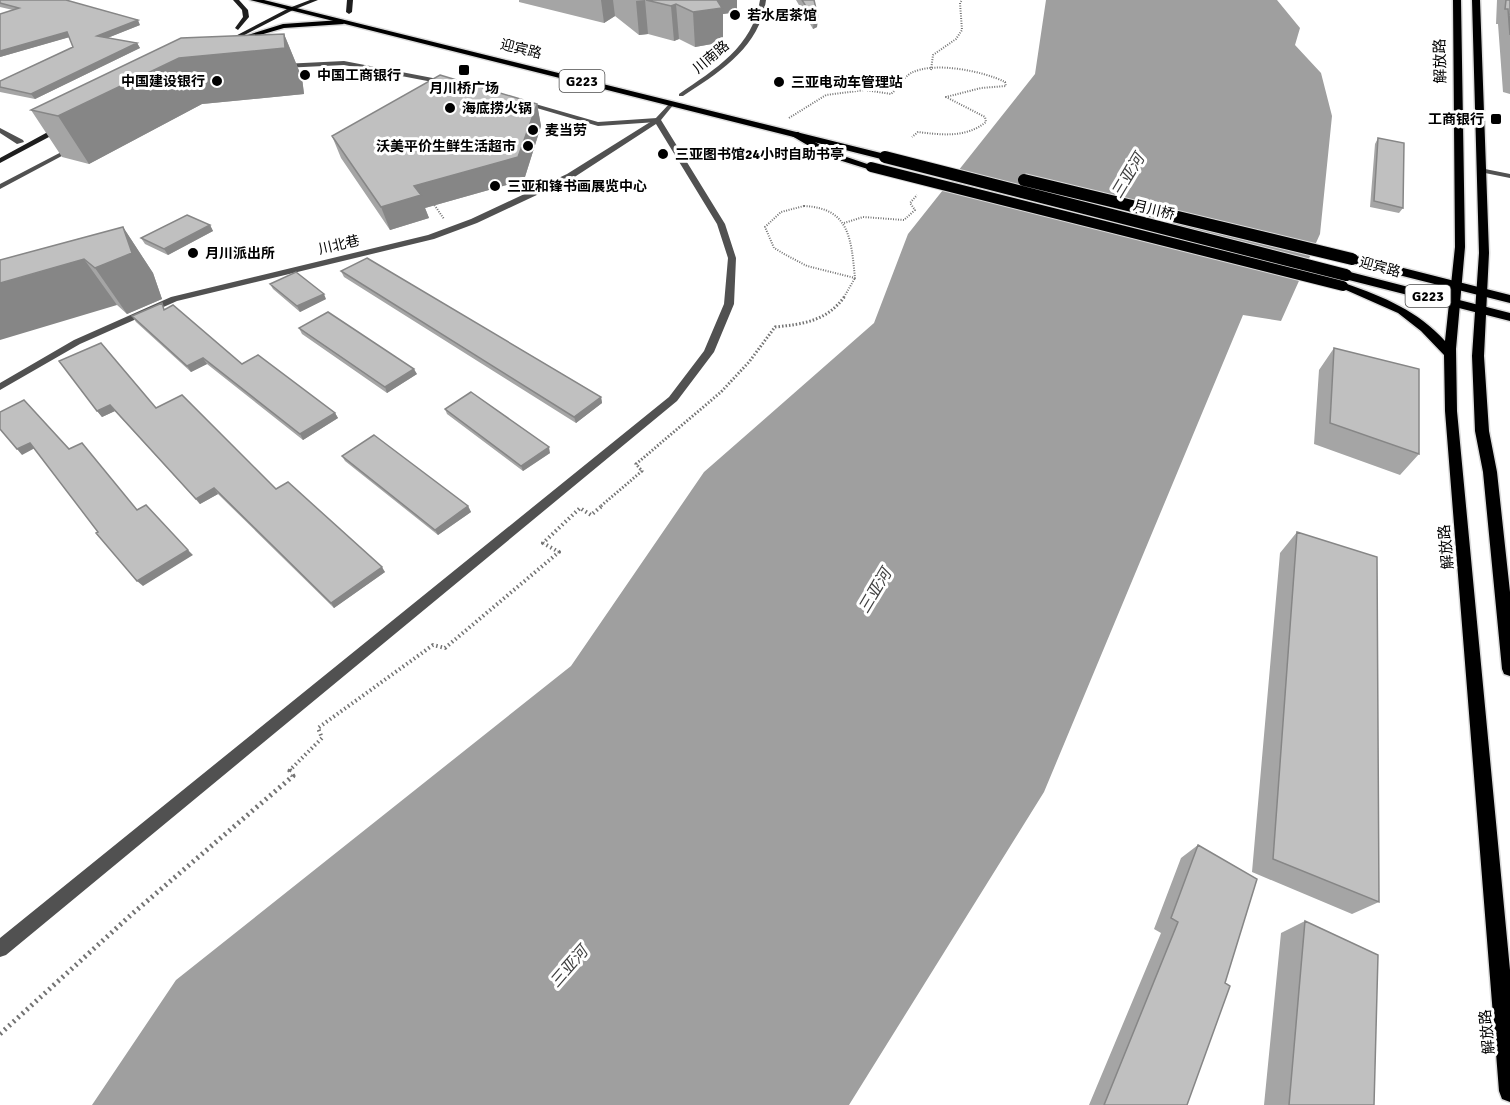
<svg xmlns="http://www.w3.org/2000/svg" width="1510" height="1105" font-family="Signika,'Noto Sans SC',sans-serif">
	<rect width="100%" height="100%" fill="#fff"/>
	<path fill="#9f9f9f" d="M1046 0H1277L1300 28 1295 45 1321 73 1332 116 1320 234 1281 321 1243 315 1044 792 849 1105H92L176 980 571 666 704 472 874 323 908 234 1035 74Z"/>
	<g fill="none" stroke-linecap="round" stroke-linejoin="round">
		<defs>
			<path id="primary" d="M1453 0H1461L1465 247 1456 349 1457 411 1510 970V1102L1502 1099 1499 1091 1445 411 1444 355 1421 331 1398 313 1337 286 1343 283 1347 284C1384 297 1418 311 1445 341L1455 247Z
				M1472 0H1480L1489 253 1484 356 1489 431 1497 472 1510 592V676L1504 674 1502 669 1483 472 1475 431 1472 356 1479 253Z
				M341 20 344 24 284 28 229 44 225 42 283 24Z
				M792 132H798L832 152 876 167 871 170 826 156 792 136Z"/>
			<path id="highway" d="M250 0H264L889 155 891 157 885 160Z
				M1352 255 1510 295V303L1347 262 1346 259 1347 256Z
				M1346 271 1510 313V321L1341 278 1339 275 1341 272Z"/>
		</defs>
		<use href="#primary" stroke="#dbdbdb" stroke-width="3"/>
		<use href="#highway" stroke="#dbdbdb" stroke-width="3"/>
		<path stroke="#737373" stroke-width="2" stroke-dasharray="1 1.5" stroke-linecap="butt" d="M931 70 933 55 956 39 962 30 960 3 962 0
			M789 118 826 95 865 90 891 94C898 88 903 78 911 73 934 61 983 71 1005 82L1006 86 981 88 946 97 985 117 986 122C966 138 942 135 918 132L912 137
			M433 203 444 219
			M804 206C850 208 851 239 855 278L807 266 786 255 774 248 765 227 781 212Z
			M844 223 863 217 904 220 915 210 910 203 917 195
			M844 297 855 278"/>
		<path stroke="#737373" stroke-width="3" stroke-dasharray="1.5 2" stroke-linecap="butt" d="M601 506 642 471 636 464 721 392 749 362 775 327C804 324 827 321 845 296"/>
		<path stroke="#737373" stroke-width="4" stroke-dasharray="1.5 3" stroke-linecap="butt" d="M289 771 322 738 318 728 433 645 445 648 559 552 543 543 580 508 591 515 603 505"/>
		<path stroke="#737373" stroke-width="5" stroke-dasharray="2 4" stroke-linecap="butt" d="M0 1034 132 914 293 776 289 769"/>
		<path fill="#515151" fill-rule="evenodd" d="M344 61 443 80 446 82 443 84 344 65 283 68 280 66 283 64Z
			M525 101 598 122 657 118 660 120 657 122 598 126 523 104 522 103Z
			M71 147 74 149 73 150 0 189V184Z"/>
		<path fill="#515151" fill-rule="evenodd" d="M760 0H766C760 47 720 72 683 96H679V94C715 69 753 47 760 0Z
			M671 102 674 104 661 120 725 224 736 258 734 304 714 352 677 401 6 955 0 957V938L669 397 704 351 724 304 728 258 717 224 656 124 573 178 477 223 434 239 177 301 80 344 0 390V383L74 340 171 297 428 235 471 219 567 174 655 119Z
			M0 128 23 140 24 142 17 144 0 133Z
			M1480 168 1510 174V178L1480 172Z"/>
		<path fill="#1e1e1e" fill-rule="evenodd" d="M233 0H239L248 10 249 17 238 30 235 28 243 17 242 10Z
			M310 0H318L293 10 229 43 224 42 289 8Z
			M347 0H353L352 12 349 14 346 12Z
			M57 127 64 129 0 163V158Z"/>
		<use href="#primary" fill="#000" fill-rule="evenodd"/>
		<use href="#highway" fill="#000" fill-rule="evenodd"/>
		<defs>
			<path id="primary-bridge" d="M871 167 1343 286"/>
			<path id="highway-bridge" d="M885 157 1346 275
				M1024 180 1352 259"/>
		</defs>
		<use href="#primary-bridge" stroke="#dbdbdb" stroke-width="12" stroke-linecap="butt"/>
		<use href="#highway-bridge" stroke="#dbdbdb" stroke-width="14" stroke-linecap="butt"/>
		<use href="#primary-bridge" stroke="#000" stroke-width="10"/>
		<use href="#highway-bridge" stroke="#000" stroke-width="12"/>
	</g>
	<path fill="#a5a5a5" d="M0 0 140 25 107 38 137 43 140 48 35 99 0 92V81L73 47 69 37 0 57 13 10 0 7Z
		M519 0H737V12L723 14V42L695 47 679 39 674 41 648 34 639 35 615 16 604 23 519 2Z
		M796 0H814L818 17 817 27 813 29Z
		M1497 0H1510V94L1503 92 1498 24H1496Z
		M284 34 302 78 304 94 202 104 89 164 62 157 31 110Z
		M537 104 541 126 524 180 425 208 429 218 390 230 341 158 332 136Z
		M1378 138 1403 208 1399 213 1370 207 1375 144Z
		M210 225 213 231 168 255 145 244 141 238Z
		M123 227 153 273 162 299 127 314 117 305 0 260Z
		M341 271 601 397 602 403 576 423 344 277Z
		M270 284 326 299 300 312 273 289Z
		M166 309 242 364 335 413 338 418 303 440 207 364 191 372 136 322 132 316Z
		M299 328 417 374 387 393 302 334Z
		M1334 348 1419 454 1400 475 1314 444 1319 370Z
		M59 361 156 408 385 572 334 608 218 494 200 504 115 411 102 417Z
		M445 409 550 453 523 471 447 414Z
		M342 456 468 506 471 512 438 535 345 461Z
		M1297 532 1379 902 1352 914 1252 872 1280 553Z
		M1198 845 1187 1105H1089L1161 933 1154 929 1181 858Z
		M1305 921 1374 1105H1264L1281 933Z"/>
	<path fill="#868686" d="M601 0H613L615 16 604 23Z
		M645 0 648 34 639 35 636 1Z
		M705 0H737V12L723 14V42L695 47 693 12Z
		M676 4 679 39 674 41 671 6Z
		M818 17 817 27 813 29 814 19Z
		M138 20 140 25 100 41 97 36Z
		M67 32 70 37 0 57V51Z
		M284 34 302 78 304 94 202 104 89 164 58 116 179 58Z
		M137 43 140 48 35 99 31 94Z
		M537 104 541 126 524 180 425 208 429 218 390 230 381 207 414 186Z
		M210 225 213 231 168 255 164 249Z
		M123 227 153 273 162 299 127 314 95 268Z
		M84 259 117 305 0 340V283Z
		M324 294 326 299 300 312 297 306Z
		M203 358 207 364 191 372 187 366Z
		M414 369 417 374 387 393 385 387Z
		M601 397 602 403 576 423 574 417Z
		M110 405 115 411 102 417 97 411Z
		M335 413 338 418 303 440 300 434Z
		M30 443 35 448 22 455 17 449Z
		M549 447 550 453 523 471 521 466Z
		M214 488 218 494 200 504 196 499Z
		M468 506 471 512 438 535 435 530Z
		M188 550 193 555 143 586 137 581Z
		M382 567 385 572 334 608 331 603Z"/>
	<path fill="#c0c0c0" stroke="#868686" stroke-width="1.5" d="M0 0H66L138 20 97 36 137 43 31 94 0 87V81L73 47 67 32 0 51V14L19 8 0 3Z
		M646 0H717L722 8 693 12 676 4 671 6Z
		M802 0H814L818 17 814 19Z
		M1506 0H1510V35L1508 9H1505Z
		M284 34 285 48 179 58 58 116 31 110 181 38Z
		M440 75 537 104 518 157 414 186 421 195 381 207 332 136Z
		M1378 138 1404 143 1403 208 1374 201Z
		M187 215 210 225 164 249 141 238Z
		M123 227 132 253 95 268 84 259 0 283V260Z
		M367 258 601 397 574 417 341 271Z
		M296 272 324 294 297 306 270 284Z
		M162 303 164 310 173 305 242 364 258 355 335 413 300 434 203 358 187 366 132 316Z
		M328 312 414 369 385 387 299 328Z
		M101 343 156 408 182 395 276 489 288 482 382 567 331 603 214 488 196 499 110 405 97 411 59 361Z
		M1334 348 1419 369V454L1330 423Z
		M471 392 549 447 521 466 445 409Z
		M24 400 69 449 82 443 137 510 146 505 188 550 137 581 96 533 98 532 30 443 17 449 0 429V412Z
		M374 435 468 506 435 530 342 456Z
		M1297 532 1377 557 1379 902 1273 859Z
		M1198 845 1257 879 1225 983 1230 986 1187 1105H1104L1178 922 1171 918Z
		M1305 921 1378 955 1374 1105H1289Z"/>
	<g fill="#000" stroke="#fff" stroke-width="2">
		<circle cx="735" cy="15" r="6"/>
		<rect x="458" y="64" width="12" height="12" rx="3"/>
		<circle cx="305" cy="75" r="6"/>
		<circle cx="217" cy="81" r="6"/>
		<circle cx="779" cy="82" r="6"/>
		<circle cx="450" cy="108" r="6"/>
		<rect x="1490" y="113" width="12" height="12" rx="3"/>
		<circle cx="533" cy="130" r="6"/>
		<circle cx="528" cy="146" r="6"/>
		<circle cx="663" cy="154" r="6"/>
		<circle cx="495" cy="186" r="6"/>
		<circle cx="193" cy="253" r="6"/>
	</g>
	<g text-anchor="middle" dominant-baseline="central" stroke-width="6" stroke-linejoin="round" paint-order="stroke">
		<g font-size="14" font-weight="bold" fill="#000" stroke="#fff" text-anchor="start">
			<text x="747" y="15">若水居茶馆</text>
			<text x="317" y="75">中国工商银行</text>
			<text x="205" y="81" text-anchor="end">中国建设银行</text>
			<text x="791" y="82">三亚电动车管理站</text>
			<text x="464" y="88" text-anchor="middle">月川桥广场</text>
			<text x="462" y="108">海底捞火锅</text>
			<text x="1484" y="119" text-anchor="end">工商银行</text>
			<text x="545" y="130">麦当劳</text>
			<text x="516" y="146" text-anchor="end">沃美平价生鲜生活超市</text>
			<text x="675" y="154">三亚图书馆24小时自助书亭</text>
			<text x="507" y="186">三亚和锋书画展览中心</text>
			<text x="205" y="253">月川派出所</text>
		</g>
		<g font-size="14" fill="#000" stroke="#fff">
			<text transform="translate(521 49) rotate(14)">迎宾路</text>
			<text transform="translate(711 57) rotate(-40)">川南路</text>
			<text transform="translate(1154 210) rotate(14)">月川桥</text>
			<text transform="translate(339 245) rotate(-13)">川北巷</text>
			<text transform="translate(1380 267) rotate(15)">迎宾路</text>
		</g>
		<g fill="#fff" stroke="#4c4c4c" stroke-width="1.5">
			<rect x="559.5" y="70" width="45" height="22" rx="4.5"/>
			<rect x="1405.5" y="285" width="45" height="22" rx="4.5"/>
		</g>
		<g font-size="14" font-weight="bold" fill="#000">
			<text x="582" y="81">G223</text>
			<text x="1428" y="296">G223</text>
		</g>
		<g font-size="15" fill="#000" stroke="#fff">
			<text transform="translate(1440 61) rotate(-91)">解放路</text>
			<text transform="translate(1446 547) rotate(-95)">解放路</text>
			<text transform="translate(1487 1032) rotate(-95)">解放路</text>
		</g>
		<g font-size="16" font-style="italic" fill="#404040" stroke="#fff">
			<text transform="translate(1128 176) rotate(-59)">三亚河</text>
			<text transform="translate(875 591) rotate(-59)">三亚河</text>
			<text transform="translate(569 967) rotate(-49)">三亚河</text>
		</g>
	</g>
</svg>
